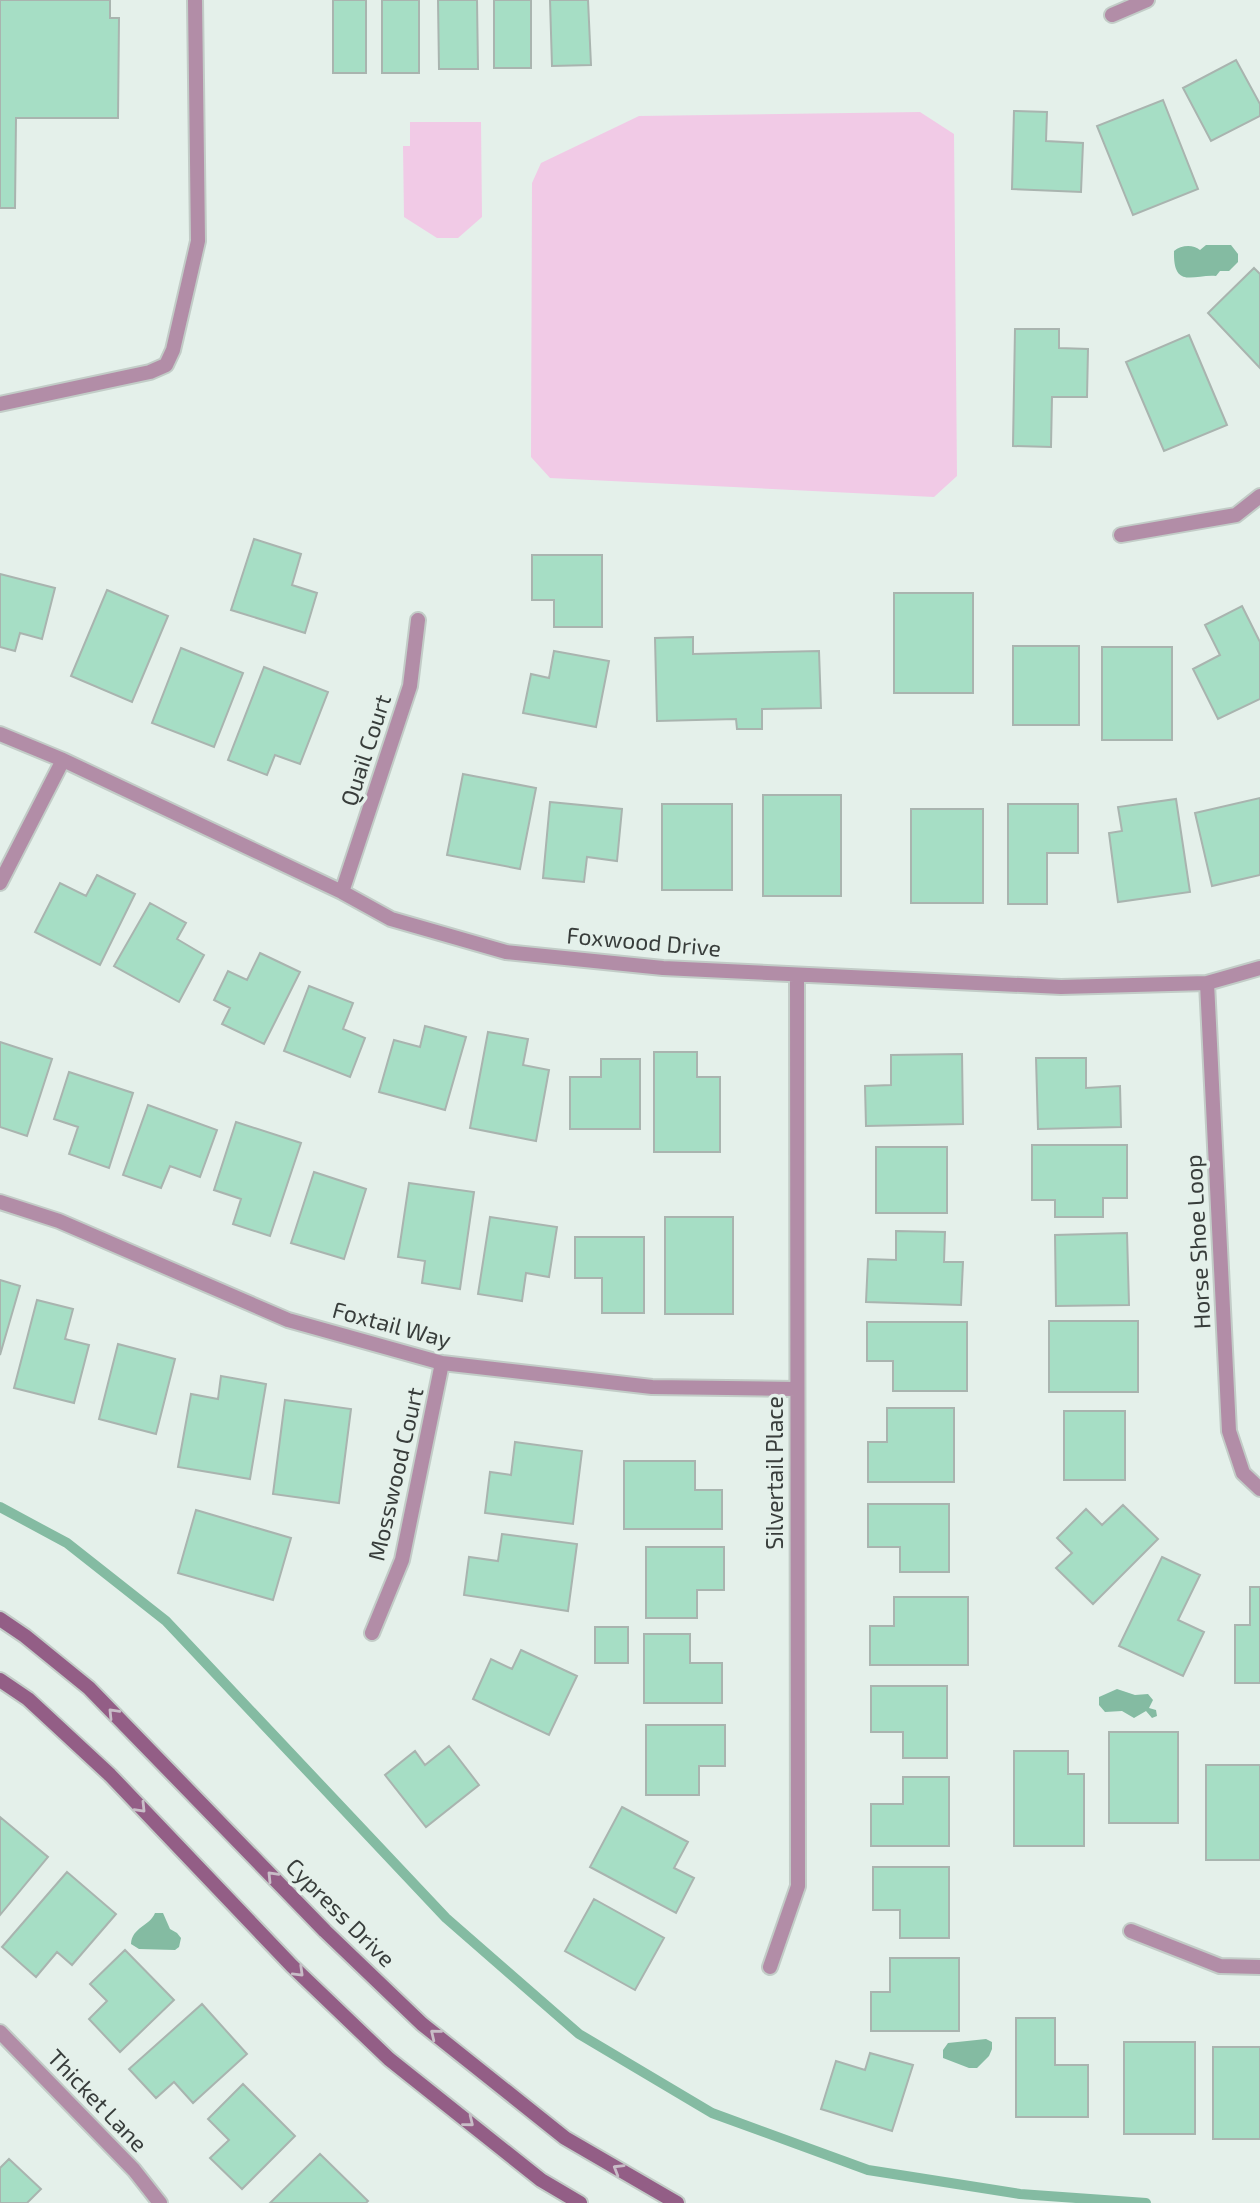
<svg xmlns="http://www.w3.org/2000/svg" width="1260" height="2203" font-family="'Exo 2',sans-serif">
	<rect width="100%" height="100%" fill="#e4f0ea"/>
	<path fill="#f1cae6" d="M920 112 954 134 957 476 934 497 550 478 531 457 532 183 541 163 639 116Z
		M410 122H481L482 217 458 238H437L404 217 403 146H410Z"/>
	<path fill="#84bba2" d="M1206 245H1231L1238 254V262L1229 271H1220L1216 276C1194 274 1173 290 1174 251 1181 245 1193 244 1200 250Z
		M1117 1689 1135 1695 1148 1694 1153 1700 1149 1708 1156 1710 1157 1716 1152 1718 1146 1711 1134 1718 1122 1711 1105 1712 1099 1705V1697Z
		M155 1913H163L170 1929 177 1933 181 1938 179 1947 175 1950 139 1949 131 1944C132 1927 150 1926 155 1913Z
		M986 2039 992 2042V2049L989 2056 977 2068H969L943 2058V2050L948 2043Z"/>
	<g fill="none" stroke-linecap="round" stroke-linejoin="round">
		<path stroke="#84bba2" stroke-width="10" d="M0 1507 67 1543 166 1621 446 1918 579 2034 712 2113 868 2170 1020 2194 1146 2203"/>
	</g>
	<path fill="#a6dec5" stroke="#a9b4af" stroke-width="2" d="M0 0H110V18H119L118 118H16L15 208H0Z
		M333 0H366V73H333Z
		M382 0H419V73H382Z
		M438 0H477L478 69H439Z
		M494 0H531V68H494Z
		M550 0H588L591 65 552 66Z
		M1236 60 1260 104V116L1211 141 1183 88Z
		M1163 100 1198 189 1133 215 1097 126Z
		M1014 111 1047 112 1046 141 1083 143 1081 192 1012 189Z
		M1254 268 1260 274V368L1208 313Z
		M1015 329H1059V348L1088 349 1087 397H1052L1051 447 1013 446Z
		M1189 335 1227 425 1164 451 1126 362Z
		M254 539 301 554 292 585 317 593 305 633 231 610Z
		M532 555H602V627H554V600H532Z
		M0 574 55 588 42 639 20 633 15 651 0 647Z
		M107 590 168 616 132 702 71 676Z
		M894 593H973V693H894Z
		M1242 606 1260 642V699L1218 719 1193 669 1220 655 1205 625Z
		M693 637V654L819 651 821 708 762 709V729H737L736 719 657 721 655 638Z
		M1013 646H1079V725H1013Z
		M1102 647H1172V740H1102Z
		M181 648 243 673 214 747 152 723Z
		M554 651 609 661 596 727 523 713 531 674 549 678Z
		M264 667 328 692 300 764 275 755 267 775 228 760Z
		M463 774 536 788 520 869 447 855Z
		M763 795H841V896H763Z
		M1260 798V875L1212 886 1195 813Z
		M1176 799 1190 892 1118 902 1109 833 1122 831 1118 807Z
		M550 802 622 809 617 861 587 857 584 882 543 878Z
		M662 804H732V890H662Z
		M1008 804H1078V853H1047V904H1008Z
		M911 809H983V903H911Z
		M97 875 135 894 100 965 35 932 60 883 86 896Z
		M150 903 186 923 177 939 204 955 179 1002 114 966Z
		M260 953 300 972 264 1044 222 1024 230 1008 214 1000 228 971 247 980Z
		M309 986 353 1003 343 1029 365 1038 350 1077 284 1051Z
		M425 1026 466 1037 445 1110 379 1092 394 1040 420 1047Z
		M488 1032 528 1039 523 1065 549 1070 536 1141 470 1128Z
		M0 1042 52 1059 27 1136 0 1127Z
		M654 1052H697V1077H720V1152H654Z
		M962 1054 963 1124 866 1126 865 1086 891 1085V1055Z
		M1036 1058H1086V1088L1120 1086 1121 1127 1038 1129Z
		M601 1059H640V1129H570V1077H601Z
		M69 1072 133 1093 109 1168 69 1154 78 1127 54 1119Z
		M148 1105 217 1130 200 1177 170 1166 161 1188 123 1175Z
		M236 1122 301 1143 270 1236 233 1224 241 1199 214 1190Z
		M1032 1145H1127V1198H1103V1217H1055V1200H1032Z
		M876 1147H947V1213H876Z
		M314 1172 366 1189 344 1259 291 1243Z
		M409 1183 474 1192 460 1289 422 1283 425 1261 398 1257Z
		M490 1217 557 1227 549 1277 526 1273 522 1301 478 1294Z
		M665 1217H733V1314H665Z
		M896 1231 945 1232 944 1262H963L961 1305 866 1302 868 1259 896 1260Z
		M1127 1233 1129 1305 1056 1306 1055 1235Z
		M575 1237H644V1313H602V1278H575Z
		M0 1280 20 1286 0 1355Z
		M37 1300 73 1309 65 1339 89 1345 74 1403 14 1388Z
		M1049 1321H1138V1392H1049Z
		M867 1322H967V1391H893V1361H867Z
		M118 1344 175 1359 156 1434 99 1419Z
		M221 1376 266 1384 250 1479 178 1467 191 1394 218 1399Z
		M285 1400 351 1409 339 1503 273 1494Z
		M887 1408H954V1482H868V1442H887Z
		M1064 1411H1125V1480H1064Z
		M515 1442 582 1451 573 1524 485 1513 490 1472 511 1475Z
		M624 1461H695V1490H722V1529H624Z
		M868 1504H949V1572H900V1547H868Z
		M1123 1505 1158 1539 1093 1604 1056 1568 1072 1553 1057 1538 1086 1509 1102 1525Z
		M196 1510 291 1538 273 1600 178 1573Z
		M502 1534 577 1544 568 1611 464 1595 469 1557 498 1561Z
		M646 1547H724V1590H697V1618H646Z
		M1162 1557 1200 1575 1178 1620 1204 1632 1183 1676 1119 1646Z
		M1250 1587H1260V1683H1235V1625H1250Z
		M894 1597H968V1665H870V1626H894Z
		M595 1627H628V1663H595Z
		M644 1634H690V1663H722V1703H644Z
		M521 1650 577 1676 549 1735 473 1699 491 1659 512 1669Z
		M871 1686H947V1758H903V1732H871Z
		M646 1725H725V1766H699V1795H646Z
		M1109 1732H1178V1823H1109Z
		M449 1746 479 1785 426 1827 385 1775 415 1751 425 1765Z
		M1014 1751H1068V1774H1084V1846H1014Z
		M1206 1765H1260V1860H1206Z
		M903 1777H949V1846H871V1804H903Z
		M622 1807 688 1842 674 1868 694 1878 676 1913 590 1867Z
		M0 1817 48 1857 0 1915Z
		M873 1867H949V1938H900V1910H873Z
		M67 1872 116 1914 72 1965 57 1952 36 1977 2 1947Z
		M594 1899 664 1938 635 1990 565 1951Z
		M125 1950 174 2000 120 2052 89 2019 107 2001 90 1984Z
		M890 1958H959V2031H871V1992H890Z
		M202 2004 247 2054 193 2103 174 2082 156 2098 129 2069Z
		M1016 2018H1055V2065H1088V2117H1016Z
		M1124 2042H1195V2134H1124Z
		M1213 2047H1260V2139H1213Z
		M870 2053 913 2065 892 2131 821 2109 836 2061 865 2070Z
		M243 2084 295 2136 242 2189 210 2158 229 2140 208 2119Z
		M320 2154 368 2201 366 2203H270Z
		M9 2159 41 2189 27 2203H0V2168Z"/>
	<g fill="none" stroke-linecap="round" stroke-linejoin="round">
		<defs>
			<path id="lane" d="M0 404 150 372 166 365 173 350 198 241 195 0"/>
			<path id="street" d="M1112 15 1147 0
				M1121 535 1236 515 1260 496
				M0 734 63 760 342 892 391 919 506 952 663 968 1061 987 1207 983 1260 968
				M0 883 63 760
				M342 892 410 686 418 620
				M1207 983 1229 1431 1243 1473 1260 1489
				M0 1202 59 1221 288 1320 442 1363 652 1387 796 1389
				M372 1633 402 1560 442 1363
				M1131 1931 1220 1966 1260 1967
				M770 1967 798 1886 797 975
				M0 2032 134 2170 160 2203"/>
			<path id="secondary" d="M0 1619 25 1636 89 1688 325 1931 422 2024 565 2138 677 2203
				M0 1680 28 1699 110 1775 292 1966 389 2059 541 2180 580 2203"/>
		</defs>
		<use href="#lane" stroke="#c2ccc7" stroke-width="18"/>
		<use href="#street" stroke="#c2ccc7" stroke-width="18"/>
		<use href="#secondary" stroke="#c2ccc7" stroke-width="18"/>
		<use href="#lane" stroke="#b28da7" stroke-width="14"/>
		<use href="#street" stroke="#b28da7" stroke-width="14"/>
		<use href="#secondary" stroke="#935e86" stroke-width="14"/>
	</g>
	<defs><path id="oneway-chevron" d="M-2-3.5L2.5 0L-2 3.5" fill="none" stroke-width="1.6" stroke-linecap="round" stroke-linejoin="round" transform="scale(1.75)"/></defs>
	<g stroke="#c8bdc7">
		<use href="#oneway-chevron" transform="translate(113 1713) rotate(-134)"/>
		<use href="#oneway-chevron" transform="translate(141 1808) rotate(46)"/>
		<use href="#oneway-chevron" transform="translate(272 1876) rotate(-134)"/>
		<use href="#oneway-chevron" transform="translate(299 1972) rotate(44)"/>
		<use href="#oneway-chevron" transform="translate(435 2034) rotate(-141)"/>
		<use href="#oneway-chevron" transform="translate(469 2122) rotate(39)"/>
		<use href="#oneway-chevron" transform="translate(618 2169) rotate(-149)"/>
	</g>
	<g text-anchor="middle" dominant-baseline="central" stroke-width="7" stroke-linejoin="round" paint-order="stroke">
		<g font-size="23" fill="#383d3b" stroke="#e4f0ea">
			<text transform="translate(365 750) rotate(-72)">Quail Court</text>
			<text transform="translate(644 941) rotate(5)">Foxwood Drive</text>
			<text transform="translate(1197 1242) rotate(-93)">Horse Shoe Loop</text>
			<text transform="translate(392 1324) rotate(15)">Foxtail Way</text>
			<text transform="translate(774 1473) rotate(-90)">Silvertail Place</text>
			<text transform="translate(395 1474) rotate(-77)">Mosswood Court</text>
			<text transform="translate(341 1912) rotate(45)">Cypress Drive</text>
			<text transform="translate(98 2100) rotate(46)">Thicket Lane</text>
		</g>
	</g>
</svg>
